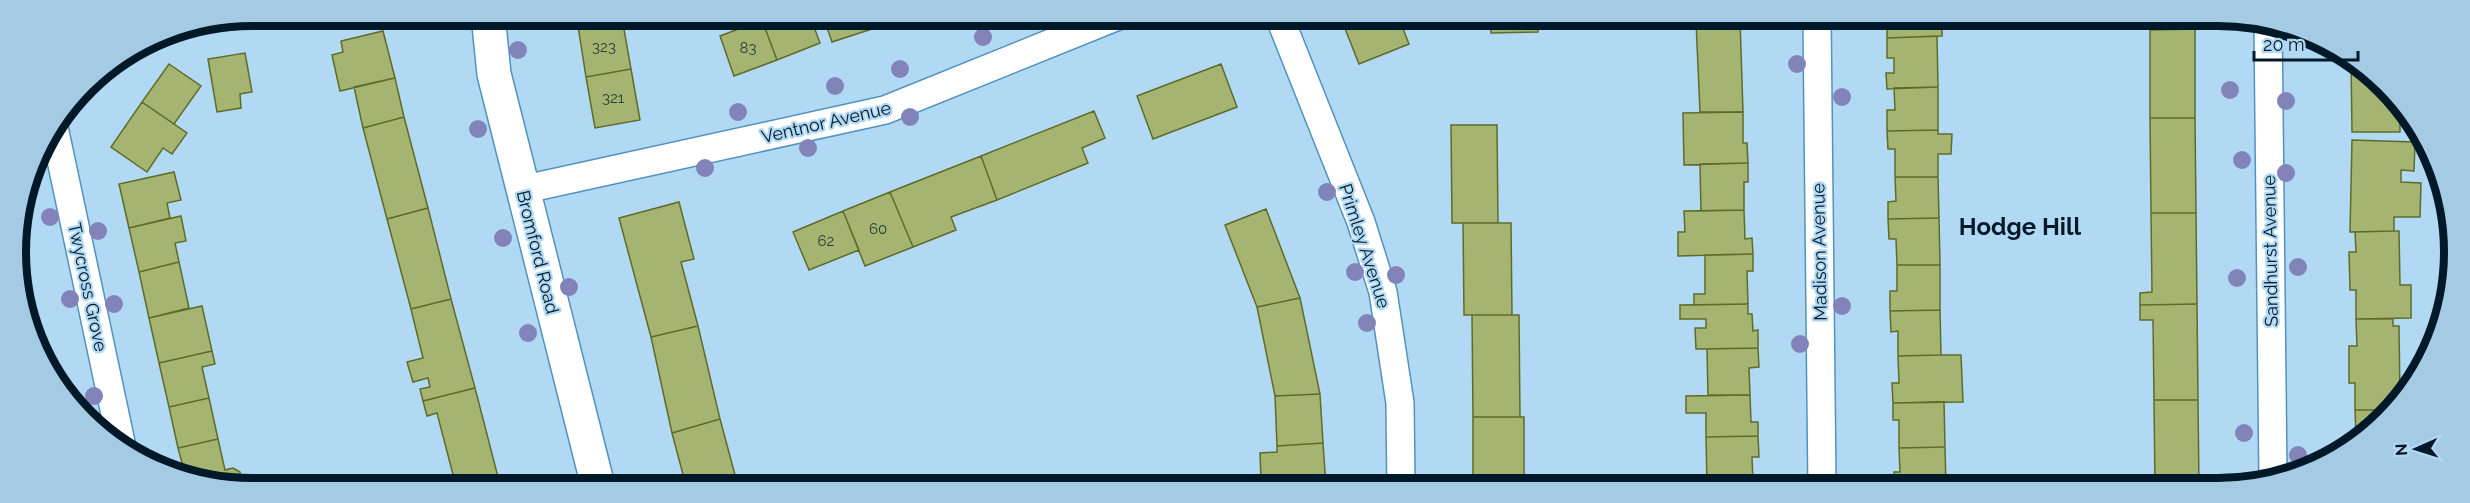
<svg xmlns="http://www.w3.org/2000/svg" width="2470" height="503" font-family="Raleway,sans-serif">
	<rect width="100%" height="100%" fill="#b2d9f4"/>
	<path fill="#a5b471" stroke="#5f6c28" stroke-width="1.5" d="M774 16H810L820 43 777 60 762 20Z
		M823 16H870L875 28 832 42Z
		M870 16H910L875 28Z
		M1340 16H1398L1409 44 1359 64Z
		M1463 16H1491V26L1463 27Z
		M1491 16H1538V32L1491 33Z
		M1893 17H1942V36L1887 38V19H1893Z
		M2149 17H2195V29L2150 30Z
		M622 18 631 69 586 77 578 26Z
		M1740 19 1743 112H1700L1696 21Z
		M762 20 777 60 734 76 720 36Z
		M2195 29V118H2150V30Z
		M383 31 395 78 340 91 332 55 343 52 341 41Z
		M1937 36 1938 87 1887 89 1886 73H1894V58H1887V38Z
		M245 53 252 92 240 94 241 108 217 112 208 59Z
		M2351 60 2400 102V132H2352Z
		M169 64 201 86 174 124 142 102Z
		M1221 64 1237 107 1153 139 1137 96Z
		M631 69 640 120 595 128 586 77Z
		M395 78 404 117 363 128 354 87Z
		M1938 87V130L1887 131V110H1895L1894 88Z
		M142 102 187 133 172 154 163 148 147 172 111 147Z
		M1094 111 1105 138 1082 148 1088 163 997 200 981 156Z
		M1743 112V143H1747L1748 163 1684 165 1683 113Z
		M404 117 428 208 387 219 363 128Z
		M2150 118H2195L2196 213H2151Z
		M1451 125H1497L1498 223H1452Z
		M1938 130V134H1952L1951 154H1938V177H1895V149H1888L1887 131Z
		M2352 140 2415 142 2414 171 2401 170V182L2421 183 2420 217H2394V231L2350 232Z
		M981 156 997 200 951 217 956 230 913 247 890 192Z
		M1748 163V182H1744V210L1701 211 1700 164Z
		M174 172 181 200 167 203 170 218 129 228 119 184Z
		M1895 177H1938L1939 218 1888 219V202L1896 201Z
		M890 192 913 247 865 266 843 211Z
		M679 202 694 259 681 262 698 326 651 337 619 218Z
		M428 208 451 299 411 309 387 219Z
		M1266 209 1300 298 1257 307 1225 225Z
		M1744 210 1745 239 1752 238 1753 254 1678 256V232H1685L1684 211Z
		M843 211 859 250 809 270 793 232Z
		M2151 213H2196L2197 304 2140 305V293L2152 292Z
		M181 216 186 241 175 243 179 262 139 272 129 228Z
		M1939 218 1940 265H1897L1896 239H1889L1888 219Z
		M1463 223H1511L1512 315H1464Z
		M2394 231H2399L2400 285H2411V318L2356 319V290H2350L2349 252H2356L2355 232Z
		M1753 254V271H1747L1748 304 1694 305V294H1705V255Z
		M179 262 189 308 149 318 139 272Z
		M1897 265H1940V310L1890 311V291H1897Z
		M1300 298 1320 394 1275 396 1257 307Z
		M451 299 475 388 423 401 420 389 430 387 428 378 413 382 407 362 423 358 411 309Z
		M1748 304V314H1752L1753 331 1758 330V348L1696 349 1695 328H1706V319H1680V305Z
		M2197 304 2198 400H2154L2153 320H2140V305Z
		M202 306 212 351 159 363 149 318Z
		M1940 310 1941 355 1898 356V331L1891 332 1890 311Z
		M1472 315H1519L1520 417H1473Z
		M2356 319H2393V326H2399L2400 399 2392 410H2355V383H2349V346H2357Z
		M698 326 720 419 672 433 651 337Z
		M1758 348 1759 367 1749 368 1750 395H1708L1707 349Z
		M212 351 215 364 202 367 209 398 169 407 159 363Z
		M1941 355H1961L1963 402 1893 403 1892 383H1899L1898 356Z
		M475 388 498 477 456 486 437 413 427 416 423 401Z
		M1320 394 1323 443 1277 446 1275 396Z
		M1750 395 1751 422H1758V436L1706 437V413H1686V396Z
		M209 398 218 439 178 448 169 407Z
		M2154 400H2198L2199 487H2155Z
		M1944 402 1945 447 1899 448V420H1893V403Z
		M2355 410H2392L2385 419 2349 443V437H2356Z
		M1473 417H1524V487H1473Z
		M720 419 738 486H686L672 433Z
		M1758 436 1759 457H1752L1753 483 1707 484 1706 437Z
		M218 439 225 470 233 468 240 472 241 480 238 486H221L185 474 178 448Z
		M1323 443 1326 487H1282V479L1261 480 1260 453 1277 452V446Z
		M1945 447 1946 487H1894V472H1900L1899 448Z
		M498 477 500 486H463Z
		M1753 483V487H1692V484Z"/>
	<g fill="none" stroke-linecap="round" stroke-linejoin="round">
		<defs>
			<path id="street" d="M1279 16 1361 222 1383 292 1400 403 1401 487
				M1817 17 1822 487
				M2268 23 2273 478
				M54 127 122 447
				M521 190 885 110 1118 16"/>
			<path id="secondary" d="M488 15 494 74 598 486"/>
		</defs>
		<use href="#street" stroke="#5093be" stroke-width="30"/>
		<use href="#secondary" stroke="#5093be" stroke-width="36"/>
		<use href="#street" stroke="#fff" stroke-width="27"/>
		<use href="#secondary" stroke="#fff" stroke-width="33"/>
	</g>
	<g fill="#8284b9">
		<circle cx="983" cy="37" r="9"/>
		<circle cx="518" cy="50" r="9"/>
		<circle cx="1797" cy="64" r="9"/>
		<circle cx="900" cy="69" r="9"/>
		<circle cx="835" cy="86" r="9"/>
		<circle cx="2230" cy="90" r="9"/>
		<circle cx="1842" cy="97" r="9"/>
		<circle cx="2286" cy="101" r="9"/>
		<circle cx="738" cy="112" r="9"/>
		<circle cx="910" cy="117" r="9"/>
		<circle cx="478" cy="129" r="9"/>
		<circle cx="808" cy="148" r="9"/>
		<circle cx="2242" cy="160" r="9"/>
		<circle cx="705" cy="168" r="9"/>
		<circle cx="2286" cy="173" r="9"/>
		<circle cx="1327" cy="192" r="9"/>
		<circle cx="50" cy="217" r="9"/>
		<circle cx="98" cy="231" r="9"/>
		<circle cx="503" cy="238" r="9"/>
		<circle cx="2298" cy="267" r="9"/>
		<circle cx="1355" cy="272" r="9"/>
		<circle cx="1396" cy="275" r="9"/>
		<circle cx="2237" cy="278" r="9"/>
		<circle cx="569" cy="287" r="9"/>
		<circle cx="70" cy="299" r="9"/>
		<circle cx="114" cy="304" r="9"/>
		<circle cx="1842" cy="306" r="9"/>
		<circle cx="1367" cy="323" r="9"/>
		<circle cx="528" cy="333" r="9"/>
		<circle cx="1800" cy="344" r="9"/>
		<circle cx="94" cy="396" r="9"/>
		<circle cx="2244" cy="433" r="9"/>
		<circle cx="2298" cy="455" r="9"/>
	</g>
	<g text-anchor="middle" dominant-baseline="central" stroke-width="4.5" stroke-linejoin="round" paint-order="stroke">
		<g font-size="15" fill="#29403b">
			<text x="604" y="47">323</text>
			<text x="748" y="48">83</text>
			<text x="613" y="98">321</text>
			<text x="878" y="229">60</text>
			<text x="826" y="241">62</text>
		</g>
		<g font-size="18" fill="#001929" stroke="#b2d9f4">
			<text transform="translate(826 122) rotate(-13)">Ventnor Avenue</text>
			<text transform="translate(1365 246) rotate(72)">Primley Avenue</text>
			<text transform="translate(2270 251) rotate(-91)">Sandhurst Avenue</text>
			<text transform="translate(538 252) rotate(76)">Bromford Road</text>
			<text transform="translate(1819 252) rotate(-91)">Madison Avenue</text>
			<text transform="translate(88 287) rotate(78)">Twycross Grove</text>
		</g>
		<g font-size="24" font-weight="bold" fill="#001929" stroke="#b2d9f4">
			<text x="2020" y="226">Hodge Hill</text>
		</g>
	</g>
	<path d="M0 0H2470V503H0ZM252 26H2218A226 226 0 0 1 2444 252V252A226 226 0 0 1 2218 478H252A226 226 0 0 1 26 252V252A226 226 0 0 1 252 26Z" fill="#a4cae4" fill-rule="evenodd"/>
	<path fill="none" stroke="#001929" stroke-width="8" d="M252 26H2218A226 226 0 0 1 2444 252V252A226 226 0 0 1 2218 478H252A226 226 0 0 1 26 252V252A226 226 0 0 1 252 26Z"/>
	<g transform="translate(2416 449) rotate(267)" stroke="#b2d9f4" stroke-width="4.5" paint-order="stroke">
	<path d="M0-4.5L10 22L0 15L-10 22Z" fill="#001929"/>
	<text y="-9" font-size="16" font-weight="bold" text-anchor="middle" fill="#001929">N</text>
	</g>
	<path d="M2254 51v9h104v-9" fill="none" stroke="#001929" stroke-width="3"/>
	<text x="2263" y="51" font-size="18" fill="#001929" stroke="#b2d9f4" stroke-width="4.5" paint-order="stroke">20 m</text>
</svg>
